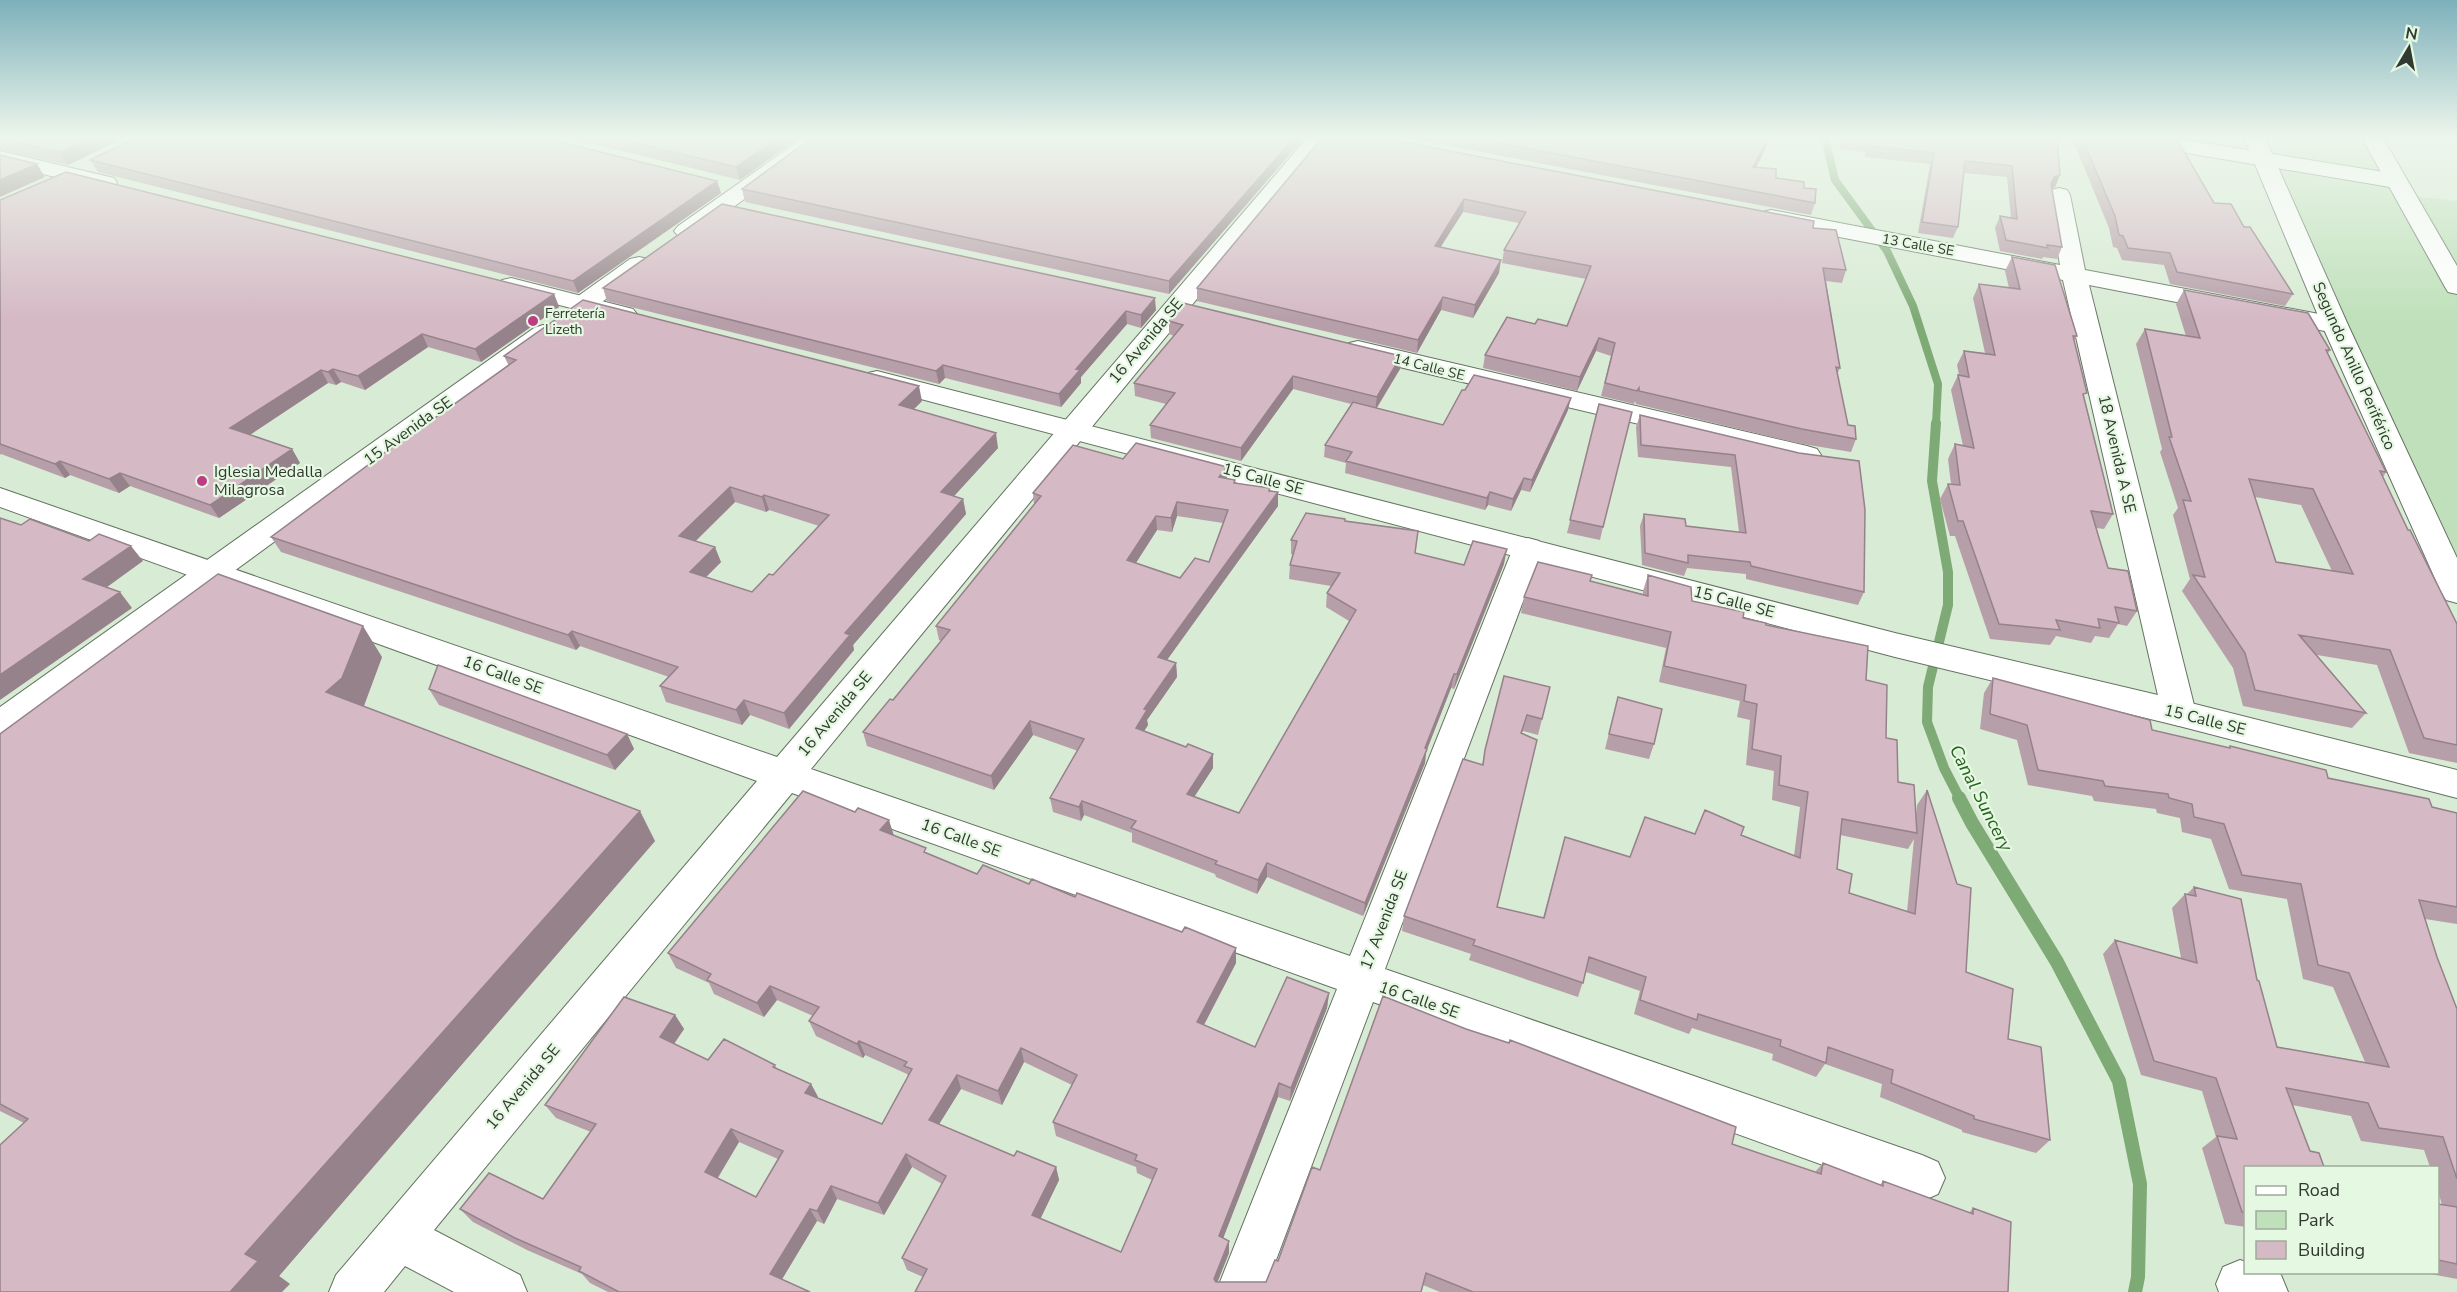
<svg xmlns="http://www.w3.org/2000/svg" width="2457" height="1292" font-family="'Nunito Sans',sans-serif">
	<rect width="100%" height="100%" fill="#d8ebd4"/>
	<path fill="#bfe0ba" d="M2255 138H2372L2393 179 2264 159Z
		M2266 162 2394 181 2457 289V589Z
		M2412 196 2457 201V271Z"/>
	<g fill="none" stroke-linecap="round" stroke-linejoin="round">
		<path stroke="#7eaa76" stroke-width="8" d="M1825 138 1835 180 1887 251 1913 306 1938 384 1936 424"/>
		<path stroke="#7eaa76" stroke-width="10" d="M1936 423 1932 481 1948 572V605L1928 687 1927 722 1944 768 1960 799"/>
		<path stroke="#7eaa76" stroke-width="14" d="M1959 798 1972 823 2057 962 2119 1081 2140 1184 2138 1277 2135 1292"/>
		<defs>
			<path id="minor" d="M803 138H827L694 236 686 238 678 236 674 231 678 226Z
				M1307 138H1329L811 769 1350 956 1513 548 1517 541 1528 538 1539 541 1543 548 1385 969 1922 1155 1938 1162 1945 1178 1938 1194 1922 1201 1373 1002 1264 1292H1216L1337 989 792 793 434 1230 520 1275 527 1292H454L405 1266 384 1292H329L336 1275 757 781 0 507V488L777 757Z
				M2123 138H2174L2396 174 2404 176 2407 181 2404 186 2396 188 2133 144 2126 142Z
				M2059 188 2067 190 2070 195 2085 270 2335 317 2344 320 2348 325 2344 330 2335 333 2089 285 2196 713 2191 722 2179 726 2167 722 2162 713 2063 280 1771 224 1763 222 1760 217 1763 212 1771 210 2060 265 2048 195 2051 190Z
				M639 257 648 259 651 264 648 269 592 309 583 311 574 309 571 304 574 299 630 259Z
				M1358 341 1807 446 1817 449 1821 455 1817 461 1807 464 1349 355 1345 349 1349 343Z
				M2240 1260 2246 1262V1272H2275L2281 1275 2288 1292H2219L2216 1284 2223 1267Z"/>
			<path id="tertiary" d="M0 151 114 178 117 183 114 188 106 190 0 163Z
				M511 278 633 309 637 314 633 319 624 322 502 290 499 285 502 280Z
				M543 325 552 328 556 333 552 338 12 734 0 738V707L534 328Z
				M877 371 1895 633 2179 700 2457 770V798L2179 726 1895 657 868 385 864 379 868 373Z"/>
			<path id="primary" d="M2244 138H2265L2348 325 2457 558V603L2446 600 2441 592 2322 325Z
				M2362 138H2383L2457 266V294L2448 292 2445 287Z"/>
		</defs>
		<use href="#minor" stroke="#637360" stroke-width="2"/>
		<use href="#tertiary" stroke="#637360" stroke-width="2"/>
		<use href="#primary" stroke="#637360" stroke-width="2"/>
		<use href="#minor" fill="#fff" fill-rule="evenodd"/>
		<use href="#tertiary" fill="#fff" fill-rule="evenodd"/>
		<use href="#primary" fill="#fff" fill-rule="evenodd"/>
	</g>
	<path fill="#b79fa9" fill-rule="evenodd" d="M0 138H124L68 165 0 150Z
		M569 138H799L740 180Z
		M1304 138 1169 294 745 202 742 189Z
		M1322 138 1813 228 1846 270 1842 283 1826 281 1840 368 1837 374 1848 425 1856 439 1851 452 1797 443 1636 404 1635 401 1634 404 1601 396 1611 356 1596 351 1577 391 1483 368 1485 355 1535 324 1567 326 1586 279 1502 263 1504 250 1519 223 1463 212 1441 247 1499 273 1473 318 1441 310 1417 353 1197 301V288Z
		M1408 138H1769L1766 148 1756 167 1776 178 1804 188 1815 203 1811 215Z
		M1838 138H2057L2060 175 2055 187 2052 188 2062 247 2057 259 2043 257 2042 259 2000 251 1995 228 2000 216 2011 218 2007 177 1964 173 1958 227 1953 238 1918 233 1930 164 1865 157V152L1840 149Z
		M2072 138H2159L2214 203 2244 227 2293 294 2285 306 2170 284 2164 265 2122 260 2117 248 2113 247 2109 228Z
		M90 160 717 181 721 193 578 293 98 172Z
		M0 200 554 294 559 307 481 362 428 347 365 390 341 382 336 385 328 383 250 435 292 449 300 463 219 518 130 486 119 493 70 475 65 478 1 454 0 455Z
		M2012 257 2077 336 2074 340 2084 397 2113 514 2104 529 2096 528 2108 568 2137 611 2127 626 2118 624 2109 638 2095 636 2091 643 2056 636 2050 645 1990 639 1955 536H1950L1940 499 1948 484H1951L1948 459 1955 444 1963 446 1951 390 1958 375H1959L1957 365 1964 351 1985 353 1973 298 1979 284 2009 288 2005 271Z
		M603 288 1156 310 1141 328 1127 324 1081 377V383L1061 407 945 378 939 384 607 301Z
		M2184 290 2330 350 2328 353 2386 472 2383 477 2408 530 2457 624V763L2409 753 2377 665 2317 655 2366 713 2352 728 2243 706 2233 668 2182 591 2190 579 2173 515 2178 508 2160 452 2162 449 2136 344 2145 329 2186 336 2176 304ZM2255 497 2301 505 2332 571 2276 562Z
		M1169 321 1401 356 1400 369 1377 408 1443 425 1568 410 1530 492 1521 490 1511 511 1488 505 1485 510 1345 473 1346 463 1324 457 1325 445 1351 404 1293 389 1241 461 1151 438 1150 425 1166 404 1135 396 1134 383 1174 336 1169 334Z
		M504 356 922 401 914 409 998 448 954 496 963 499 966 514 853 645 854 650 789 729 750 715 742 725 666 702 660 686 669 677 580 646 576 650 281 552 271 537 509 366ZM735 502 766 512 769 510 819 526 773 575 752 592 706 577 721 562 696 541Z
		M1599 404 1603 527 1600 540 1567 533Z
		M1640 415 1799 453 1864 592 1858 605 1746 579V574L1687 568 1684 576 1642 565 1640 526 1644 514 1686 526 1739 532 1731 467 1638 457 1636 427Z
		M1123 459 1227 467V478L1235 483 1278 492V506L1167 660 1176 663 1177 677 1147 720 1148 725 1144 731 1186 747 1213 754V768L1194 797 1239 813 1349 621 1326 607 1327 593 1331 586 1289 579 1290 565 1293 555 1291 554V540L1345 521 1415 553 1464 565 1504 564 1454 689 1451 688 1426 752 1425 763 1363 916 1267 877 1257 894 1216 877 1215 874 1132 842V833L1084 815 1081 821 1053 812 1050 798 1078 751 1033 735 994 790 867 746 863 732 893 700 942 641 939 640 936 626 1034 504 1033 493ZM1177 516 1223 523 1209 562 1180 578 1136 563 1157 530 1172 532Z
		M1648 575 1692 601 1766 625 1866 680 1886 738 1898 782 1916 816 1917 805 1927 790 1966 972 2008 1039 2050 1140 2036 1153 1962 1132V1130L1880 1097 1882 1084 1825 1064 1816 1077 1772 1060 1773 1054 1692 1028 1689 1034 1634 1014 1640 991 1586 972 1578 997 1469 960 1471 954 1402 931 1404 916 1482 765 1485 750 1550 687 1538 735 1523 731 1522 734 1497 907 1543 918 1565 837 1630 857 1695 834 1741 835 1794 856 1800 807 1772 800 1774 771 1746 765 1750 720 1737 717 1740 701 1659 682 1666 648 1521 613 1524 597 1590 581 1643 594V591ZM1840 835 1908 849 1914 839 1907 912 1849 893 1837 869Z
		M382 657 364 706 655 841 279 1276 290 1284 24 1123 0 1111V734Z
		M1993 678 2152 730 2228 748 2230 746 2328 778 2432 807 2457 813V924L2425 919 2437 957 2457 1009V1279L2420 1272H2438V1204L2442 1205 2438 1191V1167H2430L2424 1150 2361 1141 2351 1116 2292 1105 2246 1167V1227L2225 1224 2202 1148 2216 1137 2202 1091 2141 1075 2103 954 2115 940 2181 958 2172 908 2185 894H2187L2194 887 2257 980 2277 1047 2365 1062 2333 987 2303 979 2287 899 2229 889 2211 839 2182 832 2180 818 2157 813 2156 809 2094 801 2092 796 2028 785 2017 740 1980 729 1984 693Z
		M429 689 627 734 634 749 615 770 439 705Z
		M1618 697 1654 744 1649 759 1605 749Z
		M855 812 894 835 928 854 977 874 1029 884 1236 963 1204 1025 1255 1047 1329 993 1327 1008 1290 1101 1278 1097 1223 1238 1229 1253 1217 1282H1266L1278 1261 1320 1170 1732 1144 1815 1172 1823 1163 1880 1185 1883 1181 1969 1213 1973 1208 2008 1292H1440L1423 1285 1421 1292 923 1277 907 1270 902 1258 942 1184 912 1167 884 1215 837 1199 824 1224 817 1221 782 1279 810 1292H608L590 1283 582 1274 527 1250 473 1222 460 1209 543 1199 591 1132 556 1118 545 1105 675 1015 684 1029 674 1044 708 1060 775 1065 777 1069 811 1084 818 1097 817 1098 882 1124 908 1076 907 1074 865 1055 863 1058 816 1036 809 1021 813 1016 777 1000 764 1017 714 994 709 983 676 968 668 953ZM1024 1062 1072 1085 1053 1122 1056 1136 1136 1167 1137 1173 1152 1180 1121 1252 1040 1219 1059 1180 1056 1167 1014 1156 939 1124 961 1089 1002 1105ZM739 1142 778 1159 756 1197 718 1178Z"/>
	<path fill="#95828a" d="M91 138H124L68 165 60 152Z
		M778 138H799L740 180 736 167Z
		M1294 138H1304L1169 294V281Z
		M1768 138 1766 148 1750 179 1753 167Z
		M37 164 45 177 0 197V180Z
		M2060 175 2055 187 2049 189 2054 177Z
		M717 181 721 193 578 293 573 281Z
		M1464 199 1463 212 1433 258 1435 246Z
		M1501 260 1499 273 1473 318 1475 305Z
		M554 294 559 307 481 362 475 349Z
		M1443 297 1441 310 1417 353 1418 340Z
		M1155 298 1156 310 1141 328V315Z
		M1126 311 1127 324 1081 377V383L1061 407 1059 394 1076 369Z
		M422 334 428 347 365 390 358 376Z
		M1599 338 1596 351 1577 391 1580 377Z
		M1401 356 1400 369 1375 410 1377 397Z
		M943 365 945 378 939 384 936 371Z
		M333 369 341 382 336 385 328 372Z
		M321 370 328 383 239 442 230 428Z
		M1293 376V389L1241 461V448Z
		M919 386 922 401 903 420 899 405Z
		M1571 398 1568 410 1530 492 1532 480Z
		M996 433 998 448 944 507 941 492Z
		M292 449 300 463 219 518 210 505Z
		M60 461 70 475 65 478 55 464Z
		M1227 467V481L1219 477Z
		M120 473 130 486 119 493 109 479Z
		M1524 478 1521 490 1511 511 1513 499Z
		M730 487 735 502 685 551 679 536Z
		M1278 492V506L1159 671 1158 657Z
		M1490 492 1488 505 1485 510 1487 498Z
		M764 495 769 510 766 512 762 497Z
		M963 499 966 514 853 645 854 650 789 729 784 713 845 633Z
		M1177 502V516L1172 532 1171 518Z
		M1156 516 1157 530 1128 575 1127 560Z
		M131 546 143 561 96 595 83 579Z
		M715 547 721 562 696 587 690 572Z
		M1507 549 1504 564 1454 689 1457 674Z
		M120 592 132 608 0 700V675Z
		M363 626 382 657 363 708 326 692Z
		M572 631 580 646 576 650 568 635Z
		M1176 663 1177 677 1147 720 1148 725 1137 742 1136 728 1144 709Z
		M1454 674 1451 688 1426 752 1425 763 1363 916 1365 903Z
		M744 700 750 715 742 725 736 710Z
		M1030 721 1033 735 994 790 991 776Z
		M627 734 634 749 615 770 607 755Z
		M1213 754V768L1187 808V794Z
		M1082 801 1084 815 1081 821 1079 807Z
		M640 811 655 841 279 1276 290 1284 282 1292H230L245 1254Z
		M889 820 894 836 880 830Z
		M1267 863V877L1257 894 1258 880Z
		M1236 948V963L1198 1036 1197 1022Z
		M770 986 777 1000 764 1017 757 1003Z
		M1329 993 1327 1008 1290 1101 1291 1088Z
		M675 1015 684 1029 669 1051 660 1037Z
		M859 1041 865 1055 863 1058 857 1044Z
		M1021 1048 1024 1062 1002 1105 998 1091Z
		M957 1075 961 1089 933 1134 929 1120Z
		M1279 1083 1278 1097 1219 1249V1236Z
		M811 1084 818 1097 812 1107 805 1093Z
		M731 1129 739 1142 713 1185 705 1172Z
		M906 1154 912 1167 884 1215 878 1203Z
		M1056 1167 1059 1180 1036 1228 1032 1215Z
		M831 1186 837 1199 824 1224 817 1211Z
		M810 1209 817 1221 778 1286 770 1274Z
		M1229 1241V1253L1214 1291V1279Z"/>
	<path fill="#d5b9c5" stroke="#95828a" stroke-width="1.5" fill-rule="evenodd" d="M0 138H91L60 152 0 139Z
		M136 138H544L717 181 573 281 90 160Z
		M614 138H778L736 167Z
		M812 138H1294L1169 281 742 189Z
		M1322 138H1382L1814 221 1813 228 1836 230 1846 270 1823 268 1840 368 1836 367 1848 425 1855 426 1856 439 1802 429 1639 391V388L1637 391 1605 383 1615 343 1599 338 1580 377 1485 355 1507 317 1535 324 1538 319 1567 326 1591 266 1504 250 1526 212 1464 199 1435 246 1501 260 1475 305 1443 297 1418 340 1197 288Z
		M1473 138H1768L1753 167 1776 169V178L1804 182V188L1816 189 1815 203Z
		M1849 138H2057L2060 175 2054 177 2051 184 2062 247 2047 245 2048 248 2006 240 2000 216 2017 219 2012 166 1965 161 1958 227 1922 222 1934 153 1869 146V141Z
		M2082 138H2159L2178 141 2214 203 2231 204 2244 227H2250L2293 294 2177 272 2170 253 2128 248 2123 236 2119 235 2115 216Z
		M0 155 37 164 0 180Z
		M66 172 554 294 475 349 422 334 358 376 333 369 328 372 321 370 230 428 292 449 210 505 120 473 109 479 60 461 55 464 0 444V200Z
		M722 204 1155 298 1141 315 1126 311 1076 369 1080 370 1059 394 943 365 936 371 603 288Z
		M2012 257 2055 265 2077 336H2073L2087 393 2083 394 2113 514 2091 511 2108 568 2128 571 2137 611 2115 607 2119 623 2098 619 2100 628 2056 620 2060 630 1999 624 1963 521H1958L1948 484 1960 485 1955 444 1974 448 1958 375 1969 377 1964 351 1995 355 1979 284 2020 289Z
		M2184 290 2308 313 2330 350H2326L2386 472 2380 471 2408 530H2410L2457 624V745L2424 738 2390 650 2299 635 2366 713 2255 690 2245 653 2193 575 2205 577 2183 500 2191 501 2169 437H2172L2145 329 2200 338ZM2249 479 2313 489 2353 574 2276 562Z
		M583 300 919 386 899 405 996 433 941 492 963 499 845 633 850 635 784 713 744 700 736 710 660 686 678 667 572 631 568 635 271 537 426 422H429L516 360 504 356ZM730 487 762 497 764 495 829 515 773 575 769 574 752 592 690 572 715 547 679 536Z
		M1183 303 1401 356 1377 397 1293 376 1241 448 1150 425 1175 393 1134 383 1183 325 1169 321Z
		M1474 375 1571 398 1532 480 1524 478 1513 499 1490 492 1487 498 1346 461 1352 452 1325 445 1353 402 1443 425 1462 390H1465Z
		M1599 404 1632 412 1603 527 1570 520Z
		M1640 415 1799 453 1859 461 1865 510 1864 592 1751 566 1750 562 1688 555V563L1645 553 1644 514 1685 519 1686 526 1746 533 1735 455 1641 445Z
		M1136 443 1227 467 1219 477 1235 480 1234 483 1270 488 1269 491 1278 492 1158 657 1176 663 1144 709 1147 710 1136 728 1186 747 1188 744 1213 754 1187 794 1239 813 1356 610 1327 593 1340 573 1290 565 1297 541 1291 540 1306 513 1345 519V521L1418 531 1415 553 1464 565 1473 541 1507 549 1457 674H1454L1425 748 1427 749 1365 903 1267 863 1258 880 1215 864 1217 861 1131 828 1136 821 1082 801 1079 807 1050 798 1084 739 1030 721 991 776 863 732 890 699 893 700 950 630 936 626 1041 496 1033 493 1073 445 1123 459ZM1177 502 1228 510 1209 562 1195 558 1180 578 1127 560 1156 516 1171 518Z
		M0 518 21 525 30 519 89 541 99 534 131 546 83 579 120 592 0 675Z
		M1538 562 1592 575 1590 581 1648 596V575L1691 587 1692 601 1744 612 1743 618 1766 623V625L1868 646 1866 680 1887 685 1886 738 1897 740 1898 782 1914 785 1917 833 1842 819 1837 869 1852 874 1849 893 1915 914 1927 790 1957 884 1971 888 1966 972 2013 989 2008 1039 2041 1047 2050 1140 1974 1119V1116L1891 1083 1893 1070 1828 1047 1826 1063 1780 1046 1781 1040 1698 1014 1697 1020 1640 1000 1646 977 1589 957 1583 983 1473 945 1475 940 1404 916 1463 759 1483 765 1485 750 1504 676 1550 687 1542 719 1527 715 1521 733 1537 740 1497 907 1544 918 1565 837 1630 857 1645 817 1695 834 1705 810 1744 827 1741 835 1800 858 1808 792 1779 785 1781 756 1752 749 1757 704 1744 701 1746 685 1664 666 1671 632 1524 597Z
		M218 574 363 626 342 678 326 692 640 811 245 1254 258 1261 230 1292H0V1145L28 1119 0 1104V734Z
		M438 665 627 734 607 755 429 689Z
		M1993 678 2150 720 2152 730 2230 748V746L2326 770 2328 778 2429 799 2432 807 2457 813V907L2419 900 2437 957 2457 1009V1179L2443 1137 2379 1128 2368 1103 2286 1088 2310 1151 2319 1153 2324 1167H2246V1212H2242L2217 1136 2237 1139 2216 1078 2154 1061 2115 940 2197 963 2185 894 2196 896 2194 887 2241 899 2257 980 2259 981 2277 1047 2389 1067 2349 973 2318 965 2301 884 2242 875 2224 824 2194 817 2192 804 2169 798 2168 794 2105 786 2103 781 2038 770 2027 725 1990 714Z
		M1618 697 1662 709 1654 744 1609 734Z
		M803 791 855 812 858 808 889 820 880 830 926 848 924 852 977 874 983 865 1029 884 1032 879 1075 897 1077 893 1182 932 1185 927 1236 948 1197 1022 1255 1047 1287 977 1329 993 1291 1088 1279 1083 1219 1236 1229 1241 1214 1279 1216 1282H1266L1275 1260 1278 1261 1312 1167 1320 1170 1383 996 1466 1029 1509 1043 1510 1040 1736 1127 1732 1144 1821 1174 1823 1163 1883 1186V1181L1973 1214V1208L2011 1222 2008 1292H1473L1426 1273 1421 1292H915L927 1269 902 1258 946 1176 906 1154 878 1203 831 1186 817 1211 810 1209 770 1274 810 1292H619L579 1271 581 1267 515 1238 460 1209 489 1173 543 1199 596 1124 545 1105 624 997 675 1015 660 1037 708 1060 724 1039 775 1065 773 1067 811 1084 805 1093 882 1124 912 1069 904 1066 907 1062 859 1041 857 1044 809 1021 819 1007 770 986 757 1003 707 980 711 974 668 953ZM1021 1048 1077 1075 1053 1122 1137 1155 1135 1160 1157 1169 1121 1252 1032 1215 1056 1167 1017 1151 1014 1156 929 1120 957 1075 998 1091ZM731 1129 783 1151 756 1197 705 1172Z
		M2438 1204 2457 1207V1264L2438 1260Z"/>
	<linearGradient id="sky" x2="0" y2="1"><stop stop-color="#7db0ba"/><stop offset="0.43" stop-color="#edf6ec"/><stop offset="1" stop-color="#edf6ec" stop-opacity="0"/></linearGradient>
	<rect width="2457" height="319" fill="url(#sky)"/>
	<g fill="#be3c84" stroke="#e5f8e1" stroke-width="2">
		<circle cx="533" cy="321" r="6"/>
		<circle cx="202" cy="481" r="6"/>
	</g>
	<g text-anchor="middle" dominant-baseline="central" stroke-width="4.5" stroke-linejoin="round" paint-order="stroke">
		<g font-size="14" fill="#323931" stroke="#e5f8e1">
			<text transform="translate(1918 245) rotate(10)">13 Calle SE</text>
			<text transform="translate(1429 367) rotate(14)">14 Calle SE</text>
		</g>
		<g font-size="14" fill="#323931" stroke="#e5f8e1" text-anchor="start">
			<text x="545" y="313">Ferretería<tspan x="545" dy="16">Lizeth</tspan></text>
		</g>
		<g font-size="16" fill="#323931" stroke="#e5f8e1">
			<text transform="translate(1146 341) rotate(-50)">16 Avenida SE</text>
			<text transform="translate(2354 366) rotate(66)">Segundo Anillo Periférico</text>
			<text transform="translate(408 431) rotate(-36)">15 Avenida SE</text>
			<text transform="translate(2117 454) rotate(77)">18 Avenida A SE</text>
			<text transform="translate(1263 479) rotate(15)">15 Calle SE</text>
			<text transform="translate(1734 602) rotate(15)">15 Calle SE</text>
			<text transform="translate(503 675) rotate(20)">16 Calle SE</text>
			<text transform="translate(835 714) rotate(-50)">16 Avenida SE</text>
			<text transform="translate(2205 720) rotate(14)">15 Calle SE</text>
			<text transform="translate(961 838) rotate(20)">16 Calle SE</text>
			<text transform="translate(1384 920) rotate(-69)">17 Avenida SE</text>
			<text transform="translate(1419 1000) rotate(19)">16 Calle SE</text>
			<text transform="translate(523 1087) rotate(-50)">16 Avenida SE</text>
		</g>
		<g font-size="16" fill="#323931" stroke="#e5f8e1" text-anchor="start">
			<text x="214" y="472">Iglesia Medalla<tspan x="214" dy="18">Milagrosa</tspan></text>
		</g>
		<g font-size="18" font-style="italic" fill="#27611e" stroke="#e5f8e1">
			<text transform="translate(1981 798) rotate(63)">Canal Suncery</text>
		</g>
	</g>
	<rect x="2244" y="1166" width="195" height="108" fill="#e5f8e1" stroke="#9dac9b" stroke-width="1.5"/>
	<rect x="2256" y="1186" width="30" height="9" fill="#ffffff" stroke="#9dac9b" stroke-width="1.5"/>
	<text x="2298" y="1196" font-size="18" fill="#323931">Road</text>
	<rect x="2256" y="1211" width="30" height="18" fill="#bfe0ba" stroke="#9dac9b" stroke-width="1.5"/>
	<text x="2298" y="1226" font-size="18" fill="#323931">Park</text>
	<rect x="2256" y="1241" width="30" height="18" fill="#d5b9c5" stroke="#9dac9b" stroke-width="1.5"/>
	<text x="2298" y="1256" font-size="18" fill="#323931">Building</text>
	<g transform="translate(2409 48) rotate(10)" stroke="#e5f8e1" stroke-width="4.5" paint-order="stroke">
	<path d="M0-4.5L10 22L0 15L-10 22Z" fill="#323931"/>
	<text y="-9" font-size="16" font-weight="bold" text-anchor="middle" fill="#323931">N</text>
	</g>
</svg>
